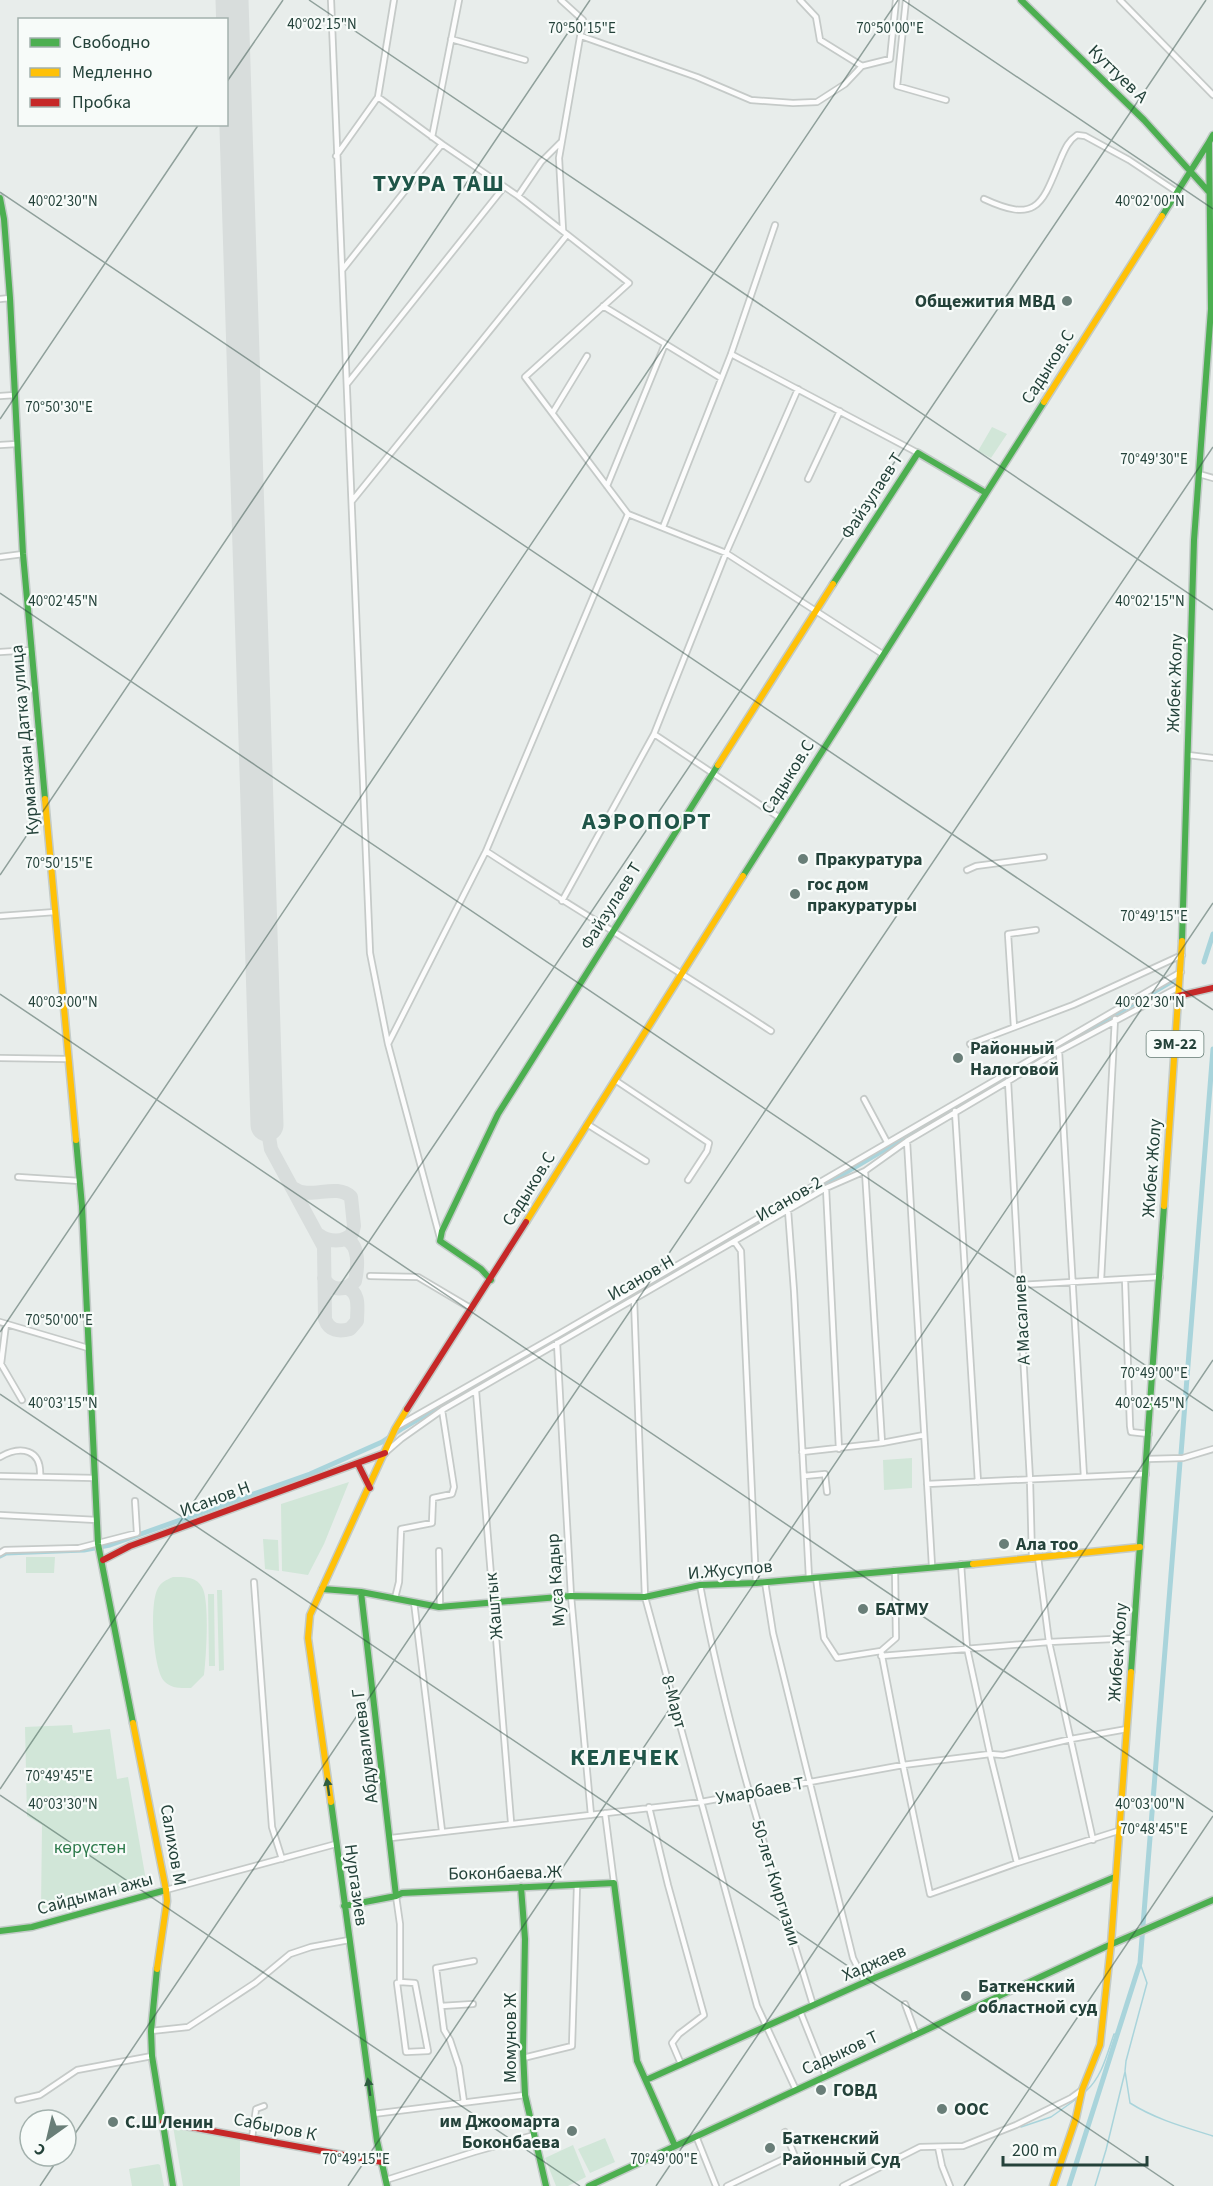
<svg xmlns="http://www.w3.org/2000/svg" width="1213" height="2186" font-family="'Source Sans 3',sans-serif">
	<rect width="100%" height="100%" fill="#e8edeb"/>
	<path fill="#d1e6d8" d="M992 427 1007 434 991 458 978 451Z
		M912 1458V1488L884 1490 883 1460Z
		M349 1482 324 1544 308 1575 282 1571 281 1504Z
		M263 1539 278 1540 279 1571 265 1569Z
		M26 1557H55L54 1573H26Z
		M173 1577C183 1577 196 1576 202 1587 210 1600 206 1659 204 1675L191 1688C180 1688 172 1689 164 1681 153 1669 149 1603 158 1588 161 1582 166 1580 173 1577Z
		M217 1590H222L224 1670 219 1671Z
		M208 1594H214L215 1666H209Z
		M72 1725 73 1733 110 1729 117 1779 128 1777 147 1886 41 1909 42 1825 27 1816 25 1727Z
		M173 2126 208 2134 240 2138V2186H183Z
		M605 2138 615 2162 590 2173 578 2149Z
		M573 2145 586 2177 568 2186H556L545 2158Z
		M158 2164 160 2165 164 2186H132L129 2169Z"/>
	<g fill="none" stroke-linecap="round" stroke-linejoin="round">
		<path stroke="#a9d4db" stroke-width="1.5" d="M1140 1963 1147 1983 1126 2061 1125 2071 1130 2103C1155 2119 1184 2127 1213 2136
			M1086 2091C1102 2077 1107 2054 1114 2034L1118 2036
			M1021 2127 1051 2117 1075 2100
			M1095 2186 1106 2150 1125 2072"/>
		<path stroke="#a9d4db" stroke-width="5" d="M1204 962 1213 934
			M1181 1454 1213 1049
			M0 1556 6 1553 84 1550 110 1545 310 1474 382 1442 403 1428 757 1222 809 1194 1174 980
			M1069 2186 1140 1963 1180 1462"/>
		<path stroke="#d8dddc" stroke-width="14" d="M267 1125 271 1149 324 1247 325 1319C329 1331 339 1332 350 1329L357 1321C357 1308 361 1293 346 1287
			M293 1188C309 1201 336 1182 351 1197L354 1226 352 1234C344 1243 328 1242 319 1235
			M324 1278C330 1292 346 1291 355 1281 358 1267 360 1244 345 1239"/>
		<path stroke="#d8dddc" stroke-width="33" d="M232 0 267 1125"/>
		<defs>
			<path id="street" d="M331 0 370 953 388 1044
				M561 0 583 20 559 158 563 230
				M800 0 816 17 820 40 862 66 890 59 896 0
				M906 0 897 86 946 100
				M1120 0 1213 95
				M581 36 697 77 751 100 793 103 817 102 845 84 862 66
				M451 39 525 60
				M378 97 442 144 518 196 629 283 525 377 628 514 486 851 388 1044 440 1238
				M432 137 459 0
				M336 156 378 97 394 0
				M518 196 541 162 561 142
				M984 199C1038 224 1042 204 1061 158 1065 149 1068 141 1077 135L1085 136 1129 160 1177 192
				M343 269 442 144
				M0 299 10 298
				M603 306 721 378
				M731 354 918 453
				M347 384 504 187
				M0 396 15 395
				M553 412 587 356
				M0 445 17 444
				M1199 474 1213 478
				M808 479 840 411
				M607 486 665 344
				M352 501 567 235
				M628 514 726 553 884 655
				M663 527 731 354 775 225
				M0 557 23 554
				M0 652 32 650
				M1188 755 1213 758
				M780 818 654 734 726 553 798 389
				M486 851C580 913 677 969 771 1031
				M967 870 976 866 1044 857
				M562 901 654 734
				M0 916 55 912
				M1014 1027 1008 934 1036 930
				M970 1044 1073 1005 1182 955
				M1059 1051 1084 1477
				M0 1058 68 1059
				M615 1080 709 1143 707 1151 688 1180
				M1008 1081 1030 1480 1032 1559
				M864 1099 887 1142
				M955 1111 978 1482
				M587 1124 646 1161
				M907 1141 932 1566
				M865 1171 882 1443
				M18 1177 80 1181
				M826 1188 839 1449
				M788 1210 794 1291 809 1578
				M734 1241 741 1251 756 1583
				M370 1276 418 1277 472 1309
				M1125 1279 1130 1426 1131 1432 1149 1434
				M1101 1280 1115 1019
				M1020 1285 1160 1277
				M634 1299 645 1597 757 2006 796 2090
				M0 1322 88 1348
				M6 1324 1 1364 22 1400
				M557 1343 571 1596 591 1815
				M476 1391 511 1822
				M398 1426 559 1334 1181 972
				M386 1452 401 1439 442 1410 826 1188 865 1171 907 1141 1059 1051 1179 987
				M802 1452 882 1443 924 1435
				M0 1457C21 1445 42 1449 40 1477
				M1147 1459 1183 1458 1213 1449
				M0 1476 95 1478
				M804 1476 825 1474 827 1492
				M927 1484 1146 1474
				M0 1515 97 1520
				M439 1551 440 1607
				M0 1553 5 1550 79 1548 137 1533 135 1501
				M1038 1557 1049 1642 1093 1840
				M961 1564 967 1648 990 1754 1017 1863
				M816 1578 824 1638 837 1658 881 1651 896 1638 895 1570
				M254 1582 272 1827 282 1859
				M765 1582 773 1633 853 1958 865 1982
				M700 1585C726 1727 771 1867 813 2005
				M395 1598 399 1582 401 1529 432 1523 433 1498 452 1494 454 1487 442 1410
				M414 1602 442 1831
				M881 1651 903 1765 930 1894 1017 1863 1118 1831
				M881 1656 1049 1642 1134 1638
				M649 1807 668 1885 704 2015 679 2034 672 2043 681 2064
				M605 1813 614 1883
				M391 1838 701 1802 903 1765 990 1754 1003 1755 1071 1739 1127 1729
				M166 1890 336 1844
				M396 1896 400 1924V1982L415 1983 428 2051 406 2052 397 1983 400 1982
				M905 2004 916 2034
				M441 2006 473 2004
				M800 2011 826 2076
				M151 2031 188 2027 255 1983 290 1954 311 1947 349 1940
				M523 2058 572 2046 577 1886
				M18 2100 40 2095 77 2070 152 2056
				M464 2102 459 2067 450 2040 444 2030 436 1968 474 1961
				M373 2114 525 2095
				M696 2136 716 2186
				M252 2138 256 2109 264 2106
				M938 2147 942 2166 950 2186
				M386 2180 474 2152 534 2135
				M727 2186 794 2154 785 2132
				M843 2186 920 2147 963 2146 1016 2125 1071 2098 1082 2090"/>
			<path id="fast" d="M1021 0 1144 120 1209 192
				M0 198 4 219 10 298 23 554 45 799
				M1162 216 1209 142
				M833 584 918 453 986 493
				M743 876 1044 402
				M1182 941 1194 540 1211 309 1209 142 1213 135
				M76 1140 82 1206 98 1544 133 1723
				M491 1280 481 1269 440 1241 442 1231 498 1114 718 765
				M322 1589 361 1592 439 1607 571 1596 645 1597 700 1585 756 1583 973 1564
				M361 1592 396 1896
				M1131 1672 1164 1206
				M331 1802 377 2141 387 2186
				M521 1887 525 1939 523 2051 525 2095 546 2186
				M344 1906 396 1896 402 1893 614 1883 637 2061 675 2146
				M0 1931 32 1927 166 1890
				M157 1969 151 2031 152 2056 173 2186
				M646 2080 865 1982 1115 1877
				M589 2186 1105 1947 1213 1900"/>
			<path id="slow" d="M1044 402 1162 216
				M718 765 833 584
				M45 799 76 1140
				M1164 1206 1182 941
				M526 1222 743 876
				M973 1564 1140 1547
				M133 1723 166 1890 167 1901 157 1969
				M331 1802 308 1638 310 1615 395 1429 407 1409
				M1111 1944 1131 1672
				M1053 2186 1076 2118 1082 2090 1100 2045 1111 1944"/>
			<path id="jam" d="M1178 996 1213 988
				M407 1409 526 1222
				M358 1464 370 1488
				M103 1560 130 1546 385 1453
				M163 2122 382 2162"/>
		</defs>
		<use href="#street" stroke="#c5cac8" stroke-width="8"/>
		<use href="#fast" stroke="#c3cbc8" stroke-width="9"/>
		<use href="#slow" stroke="#c3cbc8" stroke-width="9"/>
		<use href="#jam" stroke="#c3cbc8" stroke-width="9"/>
		<use href="#street" stroke="#fcfcfc" stroke-width="4.5"/>
		<use href="#fast" stroke="#4caf50" stroke-width="6"/>
		<use href="#slow" stroke="#ffc107" stroke-width="6"/>
		<use href="#jam" stroke="#c62828" stroke-width="6"/>
	</g>
	<defs><path id="oneway-solid" d="M-6-.8H1V-3.2L6.5 0L1 3.2V.8H-6Z" transform="scale(1.5)"/></defs>
	<g fill="#2e5d40">
		<use href="#oneway-solid" transform="translate(328 1787) rotate(-98)"/>
		<use href="#oneway-solid" transform="translate(369 2087) rotate(-98)"/>
	</g>
	<path fill="none" stroke="#24423a" stroke-width="1.5" stroke-opacity="0.45" d="M309 0 1213 610M903 0 1213 209M226 83 283 0M0 192 1213 1010M0 419 199 124M0 593 1213 1411M0 875 590 0M0 994 1213 1812M0 1332 898 0M0 1394 1174 2186M0 1789 1206 0M0 1795 580 2186M66 2147 1213 447M40 2186 60 2156M348 2186 1213 903M656 2186 1213 1360M964 2186 1213 1816"/>
	<g fill="#697e78" stroke="#f7fbf9" stroke-width="2">
		<circle cx="1067" cy="301" r="6"/>
		<circle cx="803" cy="859" r="6"/>
		<circle cx="795" cy="894" r="6"/>
		<circle cx="958" cy="1058" r="6"/>
		<circle cx="1004" cy="1544" r="6"/>
		<circle cx="863" cy="1609" r="6"/>
		<circle cx="966" cy="1996" r="6"/>
		<circle cx="821" cy="2090" r="6"/>
		<circle cx="942" cy="2109" r="6"/>
		<circle cx="113" cy="2122" r="6"/>
		<circle cx="572" cy="2131" r="6"/>
		<circle cx="770" cy="2148" r="6"/>
	</g>
	<g text-anchor="middle" dominant-baseline="central" stroke-width="4.5" stroke-linejoin="round" paint-order="stroke">
		<rect fill="#f7fbf9" stroke="#637a73" stroke-width="1.5" x="1146.5" y="1031" width="57" height="26" rx="4.5"/>
		<g font-size="16" font-weight="bold" fill="#24423a">
			<text x="1175" y="1044">ЭМ-22</text>
		</g>
		<g font-size="18" fill="#24423a" stroke="#f7fbf9">
			<text transform="translate(1118 74) rotate(44)">Куттуев А</text>
			<text transform="translate(1048 367) rotate(-58)">Садыков.С</text>
			<text transform="translate(872 496) rotate(-57)">Файзулаев Т</text>
			<text transform="translate(1175 683) rotate(-88)">Жибек Жолу</text>
			<text transform="translate(25 740) rotate(-95)">Курманжан Датка улица</text>
			<text transform="translate(788 777) rotate(-58)">Садыков.С</text>
			<text transform="translate(611 906) rotate(-58)">Файзулаев Т</text>
			<text transform="translate(1152 1168) rotate(-86)">Жибек Жолу</text>
			<text transform="translate(529 1189) rotate(-58)">Садыков.С</text>
			<text transform="translate(789 1199) rotate(-30)">Исанов-2</text>
			<text transform="translate(641 1278) rotate(-30)">Исанов Н</text>
			<text transform="translate(1022 1320) rotate(-93)">А Масалиев</text>
			<text transform="translate(215 1499) rotate(-20)">Исанов Н</text>
			<text transform="translate(730 1570) rotate(-5)">И.Жусупов</text>
			<text transform="translate(556 1580) rotate(-94)">Муса Кадыр</text>
			<text transform="translate(494 1606) rotate(-95)">Жаштык</text>
			<text transform="translate(1118 1652) rotate(-86)">Жибек Жолу</text>
			<text transform="translate(674 1702) rotate(75)">8-Март</text>
			<text transform="translate(365 1746) rotate(-97)">Абдувалиева Г</text>
			<text transform="translate(760 1791) rotate(-10)">Умарбаев Т</text>
			<text transform="translate(173 1845) rotate(80)">Салихов М</text>
			<text transform="translate(505 1873) rotate(-1)">Боконбаева.Ж</text>
			<text transform="translate(776 1883) rotate(73)">50-лет Киргизии</text>
			<text transform="translate(356 1885) rotate(82)">Нургазиев</text>
			<text transform="translate(95 1894) rotate(-15)">Сайдыман ажы</text>
			<text transform="translate(874 1963) rotate(-23)">Хаджаев</text>
			<text transform="translate(510 2038) rotate(-90)">Момунов Ж</text>
			<text transform="translate(840 2053) rotate(-25)">Садыков Т</text>
			<text transform="translate(275 2127) rotate(11)">Сабыров К</text>
		</g>
		<g font-size="18" font-weight="bold" fill="#24423a" stroke="#f7fbf9" text-anchor="start">
			<text x="1055" y="301" text-anchor="end">Общежития МВД</text>
			<text x="815" y="859">Пракуратура</text>
			<text x="807" y="884">гос дом<tspan x="807" dy="21">пракуратуры</tspan></text>
			<text x="970" y="1048">Районный<tspan x="970" dy="21">Налоговой</tspan></text>
			<text x="1016" y="1544">Ала тоо</text>
			<text x="875" y="1609">БАТМУ</text>
			<text x="978" y="1986">Баткенский<tspan x="978" dy="21">областной суд</tspan></text>
			<text x="833" y="2090">ГОВД</text>
			<text x="954" y="2109">ООС</text>
			<text x="560" y="2121" text-anchor="end">им Джоомарта<tspan x="560" dy="21">Боконбаева</tspan></text>
			<text x="125" y="2122">С.Ш Ленин</text>
			<text x="782" y="2138">Баткенский<tspan x="782" dy="21">Районный Суд</tspan></text>
		</g>
		<g font-size="18" fill="#2d7a4b" stroke="#f7fbf9">
			<text x="90" y="1847">көрүстөн</text>
		</g>
		<g font-size="24" font-weight="bold" letter-spacing="1.5" fill="#1f5548" stroke="#f7fbf9">
			<text x="439" y="183">ТУУРА ТАШ</text>
			<text x="647" y="821">АЭРОПОРТ</text>
			<text x="625" y="1757">КЕЛЕЧЕК</text>
		</g>
	</g>
	<g font-size="15" text-anchor="middle" fill="#24423a" stroke="#f7fbf9" stroke-width="4.5" stroke-linejoin="round" paint-order="stroke">
		<text x="322" y="29">40°02'15"N</text>
		<text x="582" y="33">70°50'15"E</text>
		<text x="890" y="33">70°50'00"E</text>
		<text x="63" y="206">40°02'30"N</text>
		<text x="1150" y="206">40°02'00"N</text>
		<text x="59" y="412">70°50'30"E</text>
		<text x="1154" y="464">70°49'30"E</text>
		<text x="63" y="606">40°02'45"N</text>
		<text x="1150" y="606">40°02'15"N</text>
		<text x="59" y="868">70°50'15"E</text>
		<text x="1154" y="921">70°49'15"E</text>
		<text x="63" y="1007">40°03'00"N</text>
		<text x="1150" y="1007">40°02'30"N</text>
		<text x="59" y="1325">70°50'00"E</text>
		<text x="1154" y="1378">70°49'00"E</text>
		<text x="63" y="1408">40°03'15"N</text>
		<text x="1150" y="1408">40°02'45"N</text>
		<text x="59" y="1781">70°49'45"E</text>
		<text x="63" y="1809">40°03'30"N</text>
		<text x="1150" y="1809">40°03'00"N</text>
		<text x="1154" y="1834">70°48'45"E</text>
		<text x="356" y="2164">70°49'15"E</text>
		<text x="664" y="2164">70°49'00"E</text>
	</g>
	<rect x="18" y="18" width="210" height="108" fill="#f7fbf9" stroke="#a3b1ad" stroke-width="1.5"/>
	<rect x="30" y="38" width="30" height="9" fill="#4caf50" stroke="#a3b1ad" stroke-width="1.5"/>
	<text x="72" y="48" font-size="18" fill="#24423a">Свободно</text>
	<rect x="30" y="68" width="30" height="9" fill="#ffc107" stroke="#a3b1ad" stroke-width="1.5"/>
	<text x="72" y="78" font-size="18" fill="#24423a">Медленно</text>
	<rect x="30" y="98" width="30" height="9" fill="#c62828" stroke="#a3b1ad" stroke-width="1.5"/>
	<text x="72" y="108" font-size="18" fill="#24423a">Пробка</text>
	<g transform="translate(48 2138) rotate(214)"><circle r="28" fill="#f7fbf9" stroke="#a3b1ad" stroke-width="1.5"/>
	<path d="M0-4.5L10 22L0 15L-10 22Z" fill="#697e78"/>
	<text y="-9" font-size="16" font-weight="bold" text-anchor="middle" fill="#24423a">С</text>
	</g>
	<path d="M1003 2156v9h144v-9" fill="none" stroke="#24423a" stroke-width="3"/>
	<text x="1012" y="2156" font-size="18" fill="#24423a" stroke="#f7fbf9" stroke-width="4.5" paint-order="stroke">200 m</text>
</svg>
